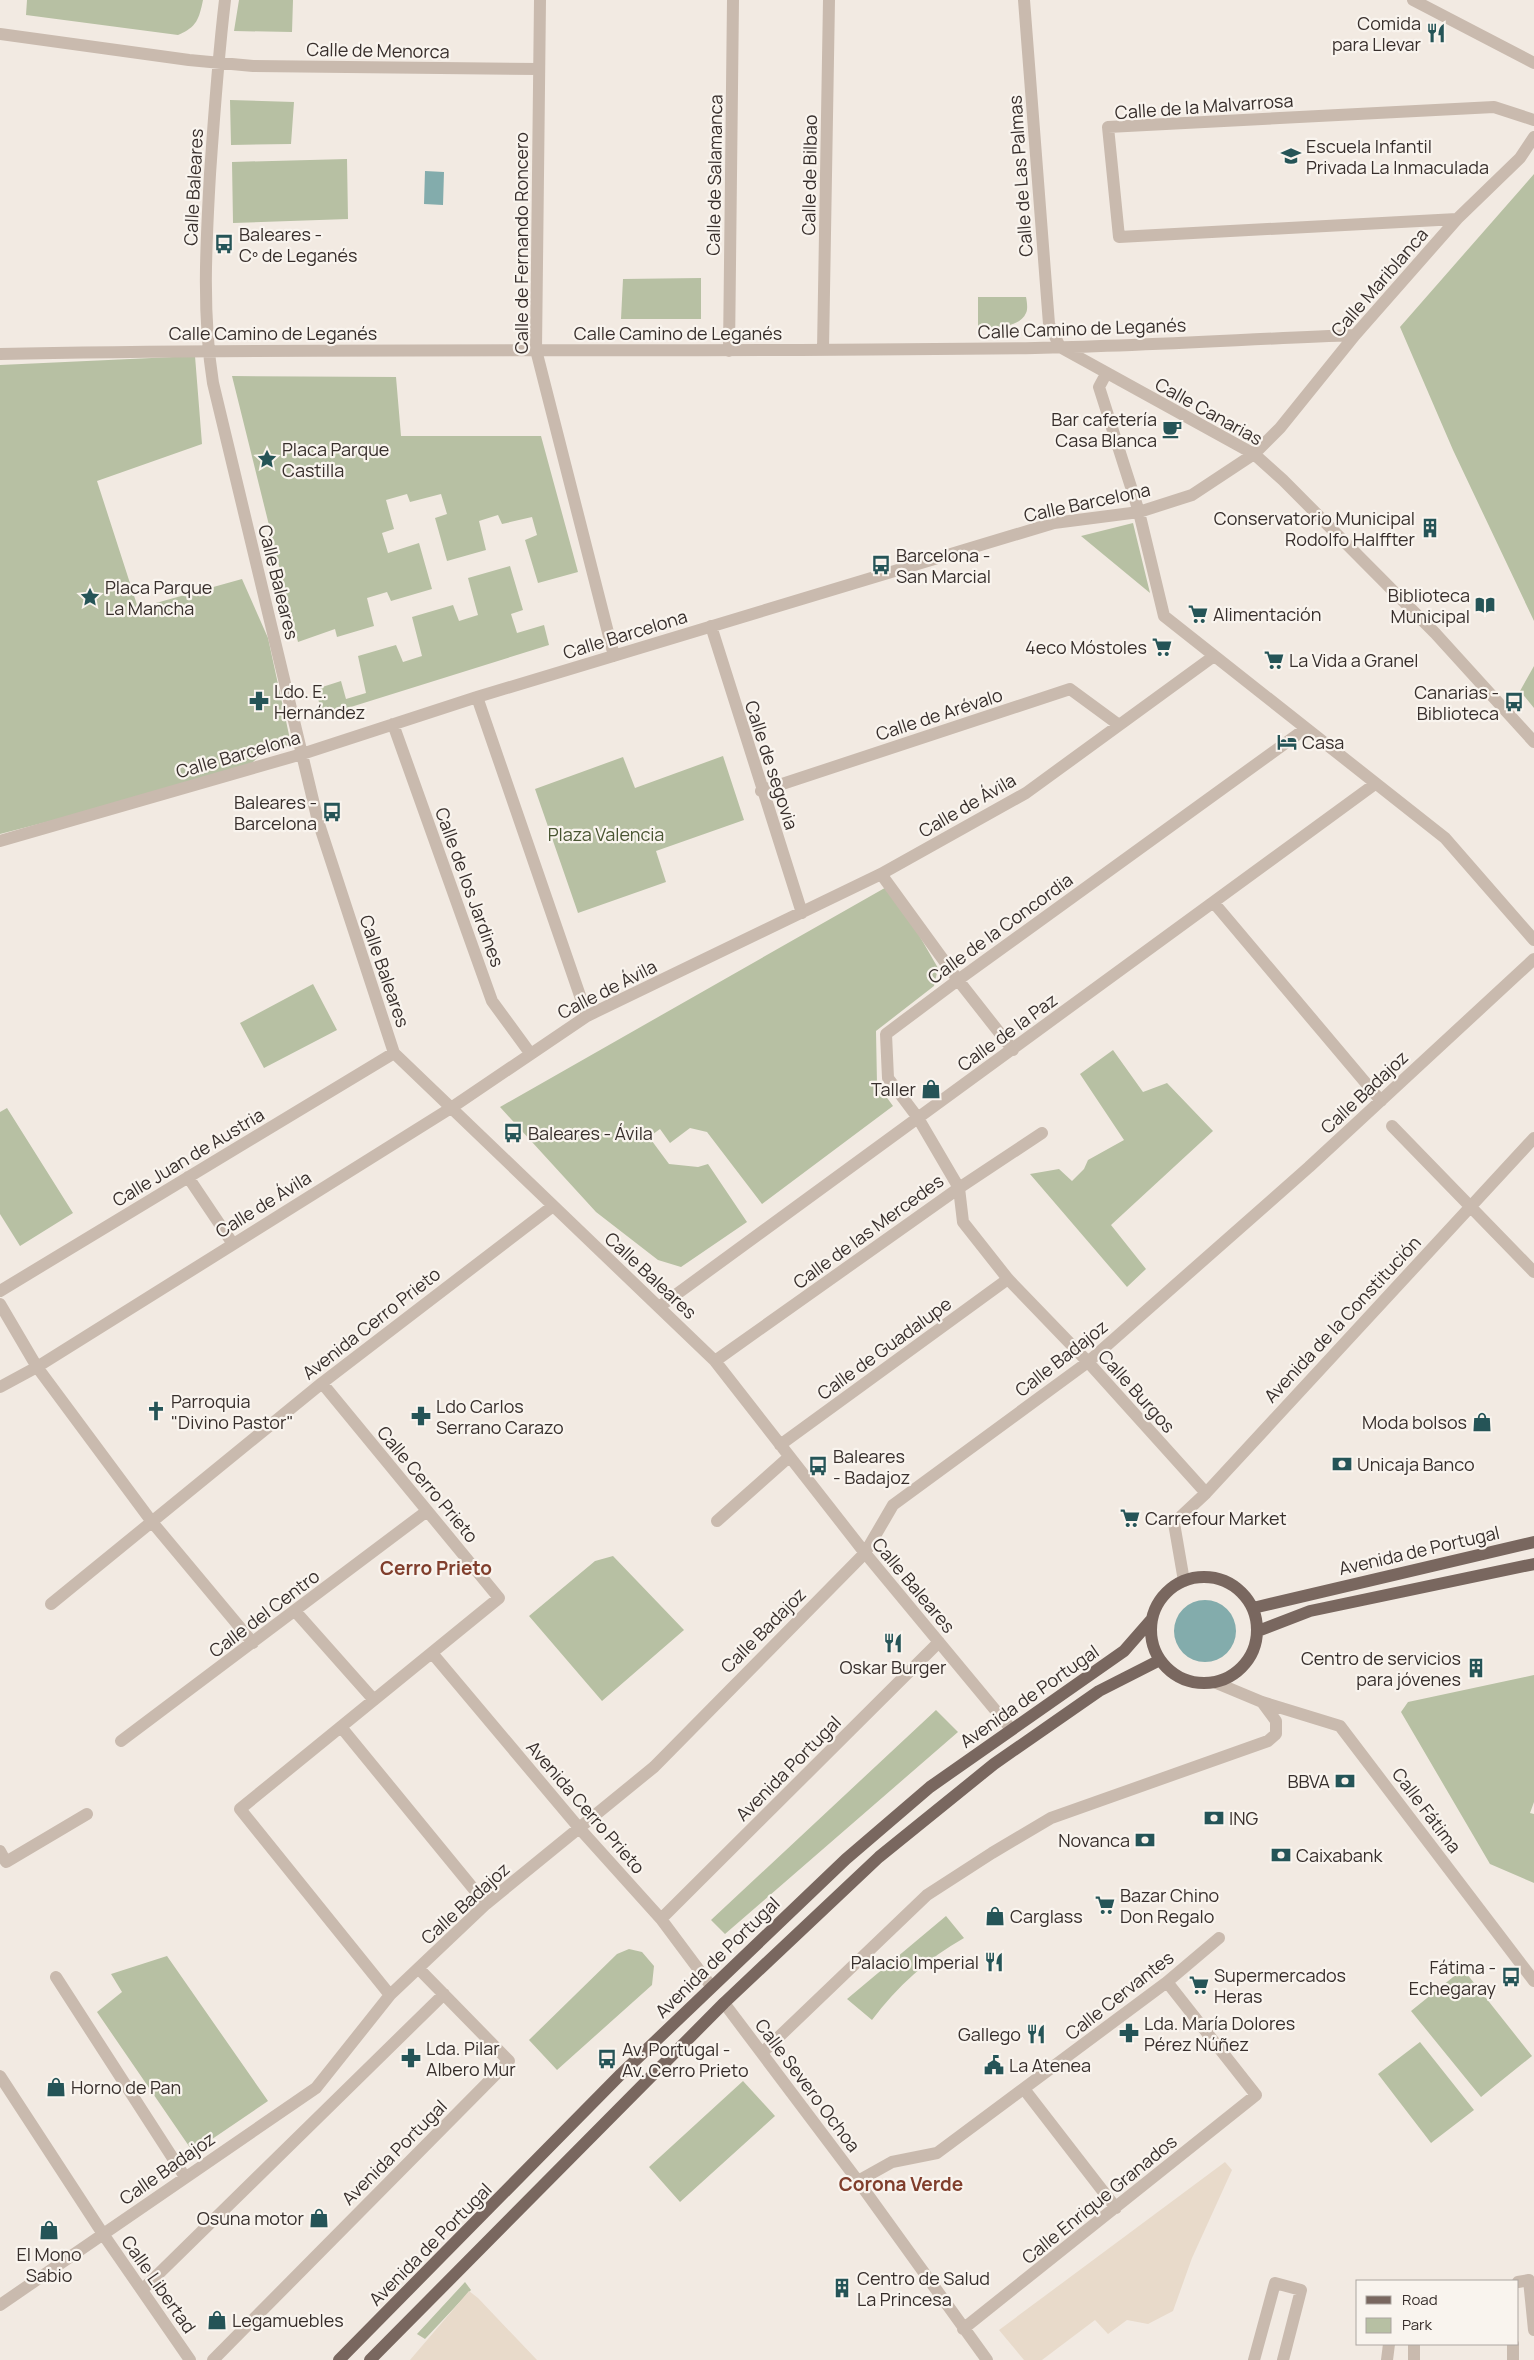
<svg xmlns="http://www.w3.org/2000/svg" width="1534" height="2360" font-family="Manrope,sans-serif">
	<rect width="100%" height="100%" fill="#f2eae2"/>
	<path fill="#b7c0a3" d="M27 0H203C199 19 197 27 178 35L26 15Z
		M239 0H293L292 32 234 31Z
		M230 100 294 102 291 144 231 145Z
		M347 159 348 219 233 223 232 162Z
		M1534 174V621L1453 450 1400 327Z
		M701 278V319H621L623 279Z
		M978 297H1026C1027 302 1028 309 1026 313 1019 329 992 327 978 328Z
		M195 356 202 444 97 481 138 608 242 579 268 638 291 744 258 757 244 771 0 834V365Z
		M232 376 396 377 401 436H541L578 572 538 583 525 540 537 535 532 517 502 524 498 515 479 521 486 550 447 561 435 518 447 514 441 494 410 502 407 494 386 500 394 529 382 533 388 553 419 543 432 589 391 601 387 592 367 598 374 626 337 637 335 629 298 642Z
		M1133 523 1150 593 1081 536Z
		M510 566 523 610 511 614 517 633 544 625 549 645 322 716 316 689 341 681 346 699 366 693 358 656 396 645 403 662 422 656 412 617 453 605 459 621 478 615 468 578Z
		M1534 666V708L1520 691Z
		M723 756 744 820 656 851 666 882 578 913 535 789 623 757 635 788Z
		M890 885 938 968 934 986 876 1031 877 1084 893 1106 762 1204 707 1132 690 1128 670 1143 660 1129 649 1137 669 1164 698 1167 708 1164 747 1222 681 1267 658 1260 596 1212 500 1107Z
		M313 984 337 1030 264 1068 240 1023Z
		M1113 1050 1143 1092 1167 1083 1213 1131 1111 1225 1146 1269 1127 1287 1030 1174 1059 1169 1072 1181 1084 1169 1088 1160 1124 1140 1080 1074Z
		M7 1108 73 1213 20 1246 0 1214V1112Z
		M613 1556 684 1630 602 1701 529 1616 595 1561Z
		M1534 1675V1802L1530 1813 1534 1814V1883L1490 1864 1401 1712 1408 1702Z
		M936 1710 958 1732 725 1934 711 1920Z
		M946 1916 964 1938C928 1958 897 1987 872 2020L847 1999Z
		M629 1949 642 1952 654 1966 652 1985 557 2070 529 2040 617 1954Z
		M167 1956 268 2101 193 2152 97 2012 122 1992 111 1974Z
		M1463 1969 1532 2056 1481 2097 1411 2011Z
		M1420 2042 1474 2110 1431 2143 1378 2074Z
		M743 2081 775 2116 680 2202 649 2167Z
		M465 2282 471 2290 425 2339 417 2334Z"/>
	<path fill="#e8daca" d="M1225 2162 1232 2170 1192 2258 1173 2311 1148 2324 1127 2320 1108 2334 1095 2320 1042 2360H1024L999 2330Z
		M469 2291 478 2298 537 2360H410Z"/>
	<path fill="#83acac" d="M425 171 444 172 443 205 424 204Z
		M1174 1631a31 31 0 1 1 62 0a31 31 0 1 1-62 0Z"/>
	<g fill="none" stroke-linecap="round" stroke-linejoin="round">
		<path stroke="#c9baae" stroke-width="12" d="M225 0C218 58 214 116 210 174 206 244 202 314 213 383L318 821 394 1053 715 1361 865 1553 1011 1729
			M540 0 536 350 614 656
			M1024 0 1049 324 1060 347
			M1413 0 1534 63
			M0 34 189 60 253 66 538 69
			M1457 219 1119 237 1108 127 1494 107 1534 120
			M1060 347 1254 454 1283 480 1435 633 1534 742
			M823 350 829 0
			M729 351 733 0
			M0 354C345 347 690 353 1035 348 1142 346 1249 339 1355 335
			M1106 374 1099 387 1139 512 1164 616 1445 838 1534 940
			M711 626 802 913
			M477 697 587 1016
			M393 724 492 1001 530 1053
			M761 791 1070 689 1119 725
			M0 841 302 754 477 697 1054 523 1139 512 1192 495 1254 454 1280 428 1355 335 1457 219 1520 158 1534 137
			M881 874 958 980 1013 1050
			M1214 903 1381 1101
			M1392 1126 1534 1272
			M188 1177 233 1244
			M0 1291 394 1053
			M0 1304 37 1367 152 1522 253 1643
			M659 1307 1375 784
			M715 1361 959 1188 1042 1133
			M322 1383 499 1598 240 1809 390 1995
			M0 1387 37 1367 451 1108 587 1016 881 874 1026 793 1214 656
			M780 1445 1008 1279
			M1206 1493 1088 1362 1008 1279 963 1222 959 1188 918 1118 888 1078 886 1034 958 980 1305 729
			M717 1521 789 1457
			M1184 1581 1174 1523 1206 1493 1534 1138
			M51 1604 322 1383 553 1206
			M295 1611 374 1700
			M432 1653 580 1829 661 1919 711 1986
			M1214 1682 1262 1702 1340 1726 1534 1981
			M341 1727 486 1904
			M121 1741 427 1511
			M0 1851 6 1862 87 1814
			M661 1919 939 1642
			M56 1977 185 2177
			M724 2003 858 2181 987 2360
			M762 2053 927 1895 992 1853 1051 1818 1268 1741 1276 1734V1721L1262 1702
			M0 2076 103 2234 190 2360
			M1024 2089 1116 2208
			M858 2181 892 2162 937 2153 1167 1982 1219 1938
			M1518 2282 1529 2280 1534 2330
			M142 2290 444 1994
			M0 2305 316 2088 390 1995 486 1904 654 1767 865 1553 893 1505 1088 1362 1309 1167 1534 959
			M963 2329 1256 2095 1167 1982
			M213 2360 509 2061 419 1969
			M1254 2360 1275 2283 1301 2290 1283 2360
			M1387 2360 1389 2344
			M1414 2360V2344
			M1513 2360V2344"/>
		<path stroke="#79675f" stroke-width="12" d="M1151 1630a53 53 0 1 1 106 0a53 53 0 1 1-106 0Z
			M1253 1608 1534 1542
			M1258 1631 1310 1611 1534 1564
			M339 2360 621 2074 846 1859 930 1787 1124 1651 1152 1619
			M370 2360 724 2003 879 1857 994 1764 1099 1691 1160 1660"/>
	</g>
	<defs>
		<symbol id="restaurant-bare" viewBox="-9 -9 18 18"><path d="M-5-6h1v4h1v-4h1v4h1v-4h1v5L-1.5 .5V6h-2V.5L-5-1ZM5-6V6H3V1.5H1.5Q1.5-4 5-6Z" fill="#255457" stroke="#f9f4ee" stroke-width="2.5" paint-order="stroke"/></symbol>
		<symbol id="school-bare" viewBox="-9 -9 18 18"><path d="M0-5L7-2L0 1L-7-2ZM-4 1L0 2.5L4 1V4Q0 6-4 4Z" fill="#255457" stroke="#f9f4ee" stroke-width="2.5" paint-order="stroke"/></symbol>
		<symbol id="bus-bare" viewBox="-9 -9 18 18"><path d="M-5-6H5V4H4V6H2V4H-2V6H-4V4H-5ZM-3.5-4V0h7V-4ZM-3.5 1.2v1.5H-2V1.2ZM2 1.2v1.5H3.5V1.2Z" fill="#255457" stroke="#f9f4ee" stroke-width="2.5" paint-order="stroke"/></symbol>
		<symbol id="cafe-bare" viewBox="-9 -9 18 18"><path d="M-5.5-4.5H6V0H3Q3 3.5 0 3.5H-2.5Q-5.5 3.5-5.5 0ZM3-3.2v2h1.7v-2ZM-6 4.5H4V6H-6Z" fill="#255457" stroke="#f9f4ee" stroke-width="2.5" paint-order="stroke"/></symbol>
		<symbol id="sight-bare" viewBox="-9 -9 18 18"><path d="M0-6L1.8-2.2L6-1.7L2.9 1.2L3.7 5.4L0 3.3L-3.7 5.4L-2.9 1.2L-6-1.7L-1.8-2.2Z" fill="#255457" stroke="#f9f4ee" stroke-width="2.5" paint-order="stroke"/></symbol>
		<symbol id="building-bare" viewBox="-9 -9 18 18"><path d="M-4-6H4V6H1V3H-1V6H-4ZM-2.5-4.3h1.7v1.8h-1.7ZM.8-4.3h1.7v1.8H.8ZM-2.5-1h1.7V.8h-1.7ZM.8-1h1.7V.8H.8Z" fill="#255457" stroke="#f9f4ee" stroke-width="2.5" paint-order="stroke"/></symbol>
		<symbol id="library-bare" viewBox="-9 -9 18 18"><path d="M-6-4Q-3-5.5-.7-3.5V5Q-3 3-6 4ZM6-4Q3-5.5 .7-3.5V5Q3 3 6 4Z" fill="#255457" stroke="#f9f4ee" stroke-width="2.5" paint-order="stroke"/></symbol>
		<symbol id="supermarket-bare" viewBox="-9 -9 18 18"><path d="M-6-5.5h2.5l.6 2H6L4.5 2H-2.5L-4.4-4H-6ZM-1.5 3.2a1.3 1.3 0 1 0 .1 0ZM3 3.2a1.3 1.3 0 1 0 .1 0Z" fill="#255457" stroke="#f9f4ee" stroke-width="2.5" paint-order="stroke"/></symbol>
		<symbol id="pharmacy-bare" viewBox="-9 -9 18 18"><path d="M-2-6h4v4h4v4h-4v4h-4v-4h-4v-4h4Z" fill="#255457" stroke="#f9f4ee" stroke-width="2.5" paint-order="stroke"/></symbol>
		<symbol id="hotel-bare" viewBox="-9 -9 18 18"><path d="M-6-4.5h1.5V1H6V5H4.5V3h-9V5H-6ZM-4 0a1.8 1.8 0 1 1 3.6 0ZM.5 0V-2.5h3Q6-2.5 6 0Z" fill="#255457" stroke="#f9f4ee" stroke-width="2.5" paint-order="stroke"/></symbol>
		<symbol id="shop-bare" viewBox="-9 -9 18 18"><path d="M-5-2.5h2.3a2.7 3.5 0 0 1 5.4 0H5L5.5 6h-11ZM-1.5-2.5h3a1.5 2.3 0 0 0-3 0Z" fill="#255457" stroke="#f9f4ee" stroke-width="2.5" paint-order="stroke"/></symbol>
		<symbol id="church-bare" viewBox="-9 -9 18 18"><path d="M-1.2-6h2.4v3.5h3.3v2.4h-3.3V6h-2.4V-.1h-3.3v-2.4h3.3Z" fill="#255457" stroke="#f9f4ee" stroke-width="2.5" paint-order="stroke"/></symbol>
		<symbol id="bank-bare" viewBox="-9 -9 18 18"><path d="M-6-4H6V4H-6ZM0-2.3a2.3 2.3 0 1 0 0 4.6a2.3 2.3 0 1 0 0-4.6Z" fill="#255457" stroke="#f9f4ee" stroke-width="2.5" paint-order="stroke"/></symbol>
		<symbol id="civic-bare" viewBox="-9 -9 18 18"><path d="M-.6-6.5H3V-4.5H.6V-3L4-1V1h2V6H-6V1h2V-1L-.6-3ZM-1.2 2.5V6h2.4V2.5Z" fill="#255457" stroke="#f9f4ee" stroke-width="2.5" paint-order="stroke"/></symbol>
	</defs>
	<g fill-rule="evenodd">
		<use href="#restaurant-bare" x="1422" y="19" width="28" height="28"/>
		<use href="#school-bare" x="1277" y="142" width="28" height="28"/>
		<use href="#bus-bare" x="210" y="230" width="28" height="28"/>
		<use href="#cafe-bare" x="1158" y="415" width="28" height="28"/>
		<use href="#sight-bare" x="253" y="445" width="28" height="28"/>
		<use href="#building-bare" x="1416" y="514" width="28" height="28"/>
		<use href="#bus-bare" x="867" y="551" width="28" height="28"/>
		<use href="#sight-bare" x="76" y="583" width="28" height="28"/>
		<use href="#library-bare" x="1471" y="591" width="28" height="28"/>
		<use href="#supermarket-bare" x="1184" y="600" width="28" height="28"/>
		<use href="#supermarket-bare" x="1148" y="633" width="28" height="28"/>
		<use href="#supermarket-bare" x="1260" y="646" width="28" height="28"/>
		<use href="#pharmacy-bare" x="245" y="687" width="28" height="28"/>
		<use href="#bus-bare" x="1500" y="688" width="28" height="28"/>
		<use href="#hotel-bare" x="1273" y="728" width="28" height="28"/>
		<use href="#bus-bare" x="318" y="798" width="28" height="28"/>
		<use href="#shop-bare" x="917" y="1075" width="28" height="28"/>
		<use href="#bus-bare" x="499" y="1119" width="28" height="28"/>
		<use href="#church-bare" x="142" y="1397" width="28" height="28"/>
		<use href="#pharmacy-bare" x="407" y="1402" width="28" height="28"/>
		<use href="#shop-bare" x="1468" y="1408" width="28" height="28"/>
		<use href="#bank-bare" x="1328" y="1450" width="28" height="28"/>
		<use href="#bus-bare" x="804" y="1452" width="28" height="28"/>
		<use href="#supermarket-bare" x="1116" y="1504" width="28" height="28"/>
		<use href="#restaurant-bare" x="879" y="1629" width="28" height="28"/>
		<use href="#building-bare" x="1462" y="1654" width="28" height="28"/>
		<use href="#bank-bare" x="1331" y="1767" width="28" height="28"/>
		<use href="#bank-bare" x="1200" y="1804" width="28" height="28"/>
		<use href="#bank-bare" x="1131" y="1826" width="28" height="28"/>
		<use href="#bank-bare" x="1267" y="1841" width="28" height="28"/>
		<use href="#supermarket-bare" x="1091" y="1891" width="28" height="28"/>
		<use href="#shop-bare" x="981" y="1902" width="28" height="28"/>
		<use href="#restaurant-bare" x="980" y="1948" width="28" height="28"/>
		<use href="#bus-bare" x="1497" y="1963" width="28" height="28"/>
		<use href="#supermarket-bare" x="1185" y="1971" width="28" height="28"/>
		<use href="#pharmacy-bare" x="1115" y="2019" width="28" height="28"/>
		<use href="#restaurant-bare" x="1022" y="2020" width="28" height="28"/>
		<use href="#pharmacy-bare" x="397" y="2044" width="28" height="28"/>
		<use href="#bus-bare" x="593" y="2045" width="28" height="28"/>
		<use href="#civic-bare" x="980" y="2051" width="28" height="28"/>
		<use href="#shop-bare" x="42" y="2073" width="28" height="28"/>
		<use href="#shop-bare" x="305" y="2204" width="28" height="28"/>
		<use href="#shop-bare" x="35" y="2216" width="28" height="28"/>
		<use href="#building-bare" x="828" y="2274" width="28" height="28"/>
		<use href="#shop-bare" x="203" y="2306" width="28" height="28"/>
	</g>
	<g text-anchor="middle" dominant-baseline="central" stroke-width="4.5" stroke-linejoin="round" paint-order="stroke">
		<g font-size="18" fill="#382f2c" stroke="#f9f4ee" text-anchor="start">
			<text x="1421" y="23" text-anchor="end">Comida<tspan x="1421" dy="21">para Llevar</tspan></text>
			<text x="1306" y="146">Escuela Infantil<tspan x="1306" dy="21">Privada La Inmaculada</tspan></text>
			<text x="239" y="234">Baleares -<tspan x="239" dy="21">Cº de Leganés</tspan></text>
			<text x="1157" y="419" text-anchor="end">Bar cafetería<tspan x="1157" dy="21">Casa Blanca</tspan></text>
			<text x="282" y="449">Placa Parque<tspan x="282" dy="21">Castilla</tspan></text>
			<text x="1415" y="518" text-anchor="end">Conservatorio Municipal<tspan x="1415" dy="21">Rodolfo Halffter</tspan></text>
			<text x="896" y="555">Barcelona -<tspan x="896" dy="21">San Marcial</tspan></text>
			<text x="105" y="587">Placa Parque<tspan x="105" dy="21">La Mancha</tspan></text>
			<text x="1470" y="595" text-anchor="end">Biblioteca<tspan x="1470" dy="21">Municipal</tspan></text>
			<text x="1213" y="614">Alimentación</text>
			<text x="1147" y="647" text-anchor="end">4eco Móstoles</text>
			<text x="1289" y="660">La Vida a Granel</text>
			<text x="274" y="691">Ldo. E.<tspan x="274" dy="21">Hernández</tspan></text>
			<text x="1499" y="692" text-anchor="end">Canarias -<tspan x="1499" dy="21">Biblioteca</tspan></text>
			<text x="1302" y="742">Casa</text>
			<text x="317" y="802" text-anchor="end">Baleares -<tspan x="317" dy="21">Barcelona</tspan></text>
			<text x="916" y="1089" text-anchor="end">Taller</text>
			<text x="528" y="1133">Baleares - Ávila</text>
			<text x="171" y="1401">Parroquia<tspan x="171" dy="21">"Divino Pastor"</tspan></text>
			<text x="436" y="1406">Ldo Carlos<tspan x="436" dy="21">Serrano Carazo</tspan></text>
			<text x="1467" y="1422" text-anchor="end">Moda bolsos</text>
			<text x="833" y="1456">Baleares<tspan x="833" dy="21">- Badajoz</tspan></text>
			<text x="1357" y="1464">Unicaja Banco</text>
			<text x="1145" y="1518">Carrefour Market</text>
			<text x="1461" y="1658" text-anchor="end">Centro de servicios<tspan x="1461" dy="21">para jóvenes</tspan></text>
			<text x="893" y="1667" text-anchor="middle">Oskar Burger</text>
			<text x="1330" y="1781" text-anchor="end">BBVA</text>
			<text x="1229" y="1818">ING</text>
			<text x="1130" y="1840" text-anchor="end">Novanca</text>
			<text x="1296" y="1855">Caixabank</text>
			<text x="1120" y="1895">Bazar Chino<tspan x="1120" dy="21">Don Regalo</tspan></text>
			<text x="1010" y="1916">Carglass</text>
			<text x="979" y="1962" text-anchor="end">Palacio Imperial</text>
			<text x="1496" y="1967" text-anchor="end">Fátima -<tspan x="1496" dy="21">Echegaray</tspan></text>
			<text x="1214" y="1975">Supermercados<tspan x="1214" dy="21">Heras</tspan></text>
			<text x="1144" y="2023">Lda. María Dolores<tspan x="1144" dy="21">Pérez Núñez</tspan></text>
			<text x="1021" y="2034" text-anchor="end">Gallego</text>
			<text x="426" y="2048">Lda. Pilar<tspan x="426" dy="21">Albero Mur</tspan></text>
			<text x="622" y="2049">Av. Portugal -<tspan x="622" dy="21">Av. Cerro Prieto</tspan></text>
			<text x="1009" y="2065">La Atenea</text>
			<text x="71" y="2087">Horno de Pan</text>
			<text x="304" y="2218" text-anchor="end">Osuna motor</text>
			<text x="49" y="2254" text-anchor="middle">El Mono<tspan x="49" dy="21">Sabio</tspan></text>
			<text x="857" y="2278">Centro de Salud<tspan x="857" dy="21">La Princesa</tspan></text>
			<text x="232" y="2320">Legamuebles</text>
		</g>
		<g font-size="18" fill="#382f2c" stroke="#f9f4ee">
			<text transform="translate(378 50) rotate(1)">Calle de Menorca</text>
			<text transform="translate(1204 106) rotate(-4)">Calle de la Malvarrosa</text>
			<text transform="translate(714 175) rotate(-89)">Calle de Salamanca</text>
			<text transform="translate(809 175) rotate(-89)">Calle de Bilbao</text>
			<text transform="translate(1020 176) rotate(-94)">Calle de Las Palmas</text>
			<text transform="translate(193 187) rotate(-87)">Calle Baleares</text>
			<text transform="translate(521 243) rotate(-90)">Calle de Fernando Roncero</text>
			<text transform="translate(1379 282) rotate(-49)">Calle Mariblanca</text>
			<text transform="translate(1082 328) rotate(-2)">Calle Camino de Leganés</text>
			<text x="273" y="333">Calle Camino de Leganés</text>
			<text x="678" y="333">Calle Camino de Leganés</text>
			<text transform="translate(1209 411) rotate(29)">Calle Canarias</text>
			<text transform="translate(1087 502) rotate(-12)">Calle Barcelona</text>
			<text transform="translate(279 582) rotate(76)">Calle Baleares</text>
			<text transform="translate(625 634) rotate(-17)">Calle Barcelona</text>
			<text transform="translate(939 714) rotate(-18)">Calle de Arévalo</text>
			<text transform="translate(238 754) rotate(-16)">Calle Barcelona</text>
			<text transform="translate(772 765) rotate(72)">Calle de segovia</text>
			<text transform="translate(967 805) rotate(-30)">Calle de Ávila</text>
			<text transform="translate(470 887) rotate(70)">Calle de los Jardines</text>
			<text transform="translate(1000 928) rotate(-36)">Calle de la Concordia</text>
			<text transform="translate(385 971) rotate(71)">Calle Baleares</text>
			<text transform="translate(607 989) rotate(-27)">Calle de Ávila</text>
			<text transform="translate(1007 1032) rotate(-36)">Calle de la Paz</text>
			<text transform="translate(1364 1092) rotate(-43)">Calle Badajoz</text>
			<text transform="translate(188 1157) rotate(-31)">Calle Juan de Austria</text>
			<text transform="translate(263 1204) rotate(-32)">Calle de Ávila</text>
			<text transform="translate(868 1231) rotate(-36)">Calle de las Mercedes</text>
			<text transform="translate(651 1275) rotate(43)">Calle Baleares</text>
			<text transform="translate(1342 1319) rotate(-47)">Avenida de la Constitución</text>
			<text transform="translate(371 1323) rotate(-38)">Avenida Cerro Prieto</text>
			<text transform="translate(884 1348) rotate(-36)">Calle de Guadalupe</text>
			<text transform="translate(1061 1358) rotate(-38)">Calle Badajoz</text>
			<text transform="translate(1137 1391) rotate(48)">Calle Burgos</text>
			<text transform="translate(428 1484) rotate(50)">Calle Cerro Prieto</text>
			<text transform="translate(1419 1550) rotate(-13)">Avenida de Portugal</text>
			<text transform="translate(914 1585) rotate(50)">Calle Baleares</text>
			<text transform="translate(264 1613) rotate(-37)">Calle del Centro</text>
			<text transform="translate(763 1630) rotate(-45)">Calle Badajoz</text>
			<text transform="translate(1029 1696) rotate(-35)">Avenida de Portugal</text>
			<text transform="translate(788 1768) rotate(-45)">Avenida Portugal</text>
			<text transform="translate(586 1807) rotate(49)">Avenida Cerro Prieto</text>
			<text transform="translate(1427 1810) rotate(53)">Calle Fátima</text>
			<text transform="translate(465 1903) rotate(-42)">Calle Badajoz</text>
			<text transform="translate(717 1957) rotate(-44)">Avenida de Portugal</text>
			<text transform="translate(1119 1995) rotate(-38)">Calle Cervantes</text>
			<text transform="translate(808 2085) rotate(53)">Calle Severo Ochoa</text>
			<text transform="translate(394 2152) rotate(-45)">Avenida Portugal</text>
			<text transform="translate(167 2168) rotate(-35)">Calle Badajoz</text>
			<text transform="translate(1099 2199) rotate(-39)">Calle Enrique Granados</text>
			<text transform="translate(430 2244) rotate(-45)">Avenida de Portugal</text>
			<text transform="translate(159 2284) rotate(55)">Calle Libertad</text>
		</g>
		<g font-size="18" fill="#495532" stroke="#f9f4ee">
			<text x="606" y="834">Plaza Valencia</text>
		</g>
		<g font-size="19" font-weight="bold" fill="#803e2c" stroke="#f9f4ee">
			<text x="436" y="1568">Cerro Prieto</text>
			<text x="901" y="2184">Corona Verde</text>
		</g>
	</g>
	<rect x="1356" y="2280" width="162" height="65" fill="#f9f4ee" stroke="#aca5a0"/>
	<rect x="1366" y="2296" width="25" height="8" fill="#79675f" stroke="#aca5a0"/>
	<text x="1402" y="2305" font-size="15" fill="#382f2c">Road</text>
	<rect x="1366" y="2318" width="25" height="15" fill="#b7c0a3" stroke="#aca5a0"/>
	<text x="1402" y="2330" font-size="15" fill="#382f2c">Park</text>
</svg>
